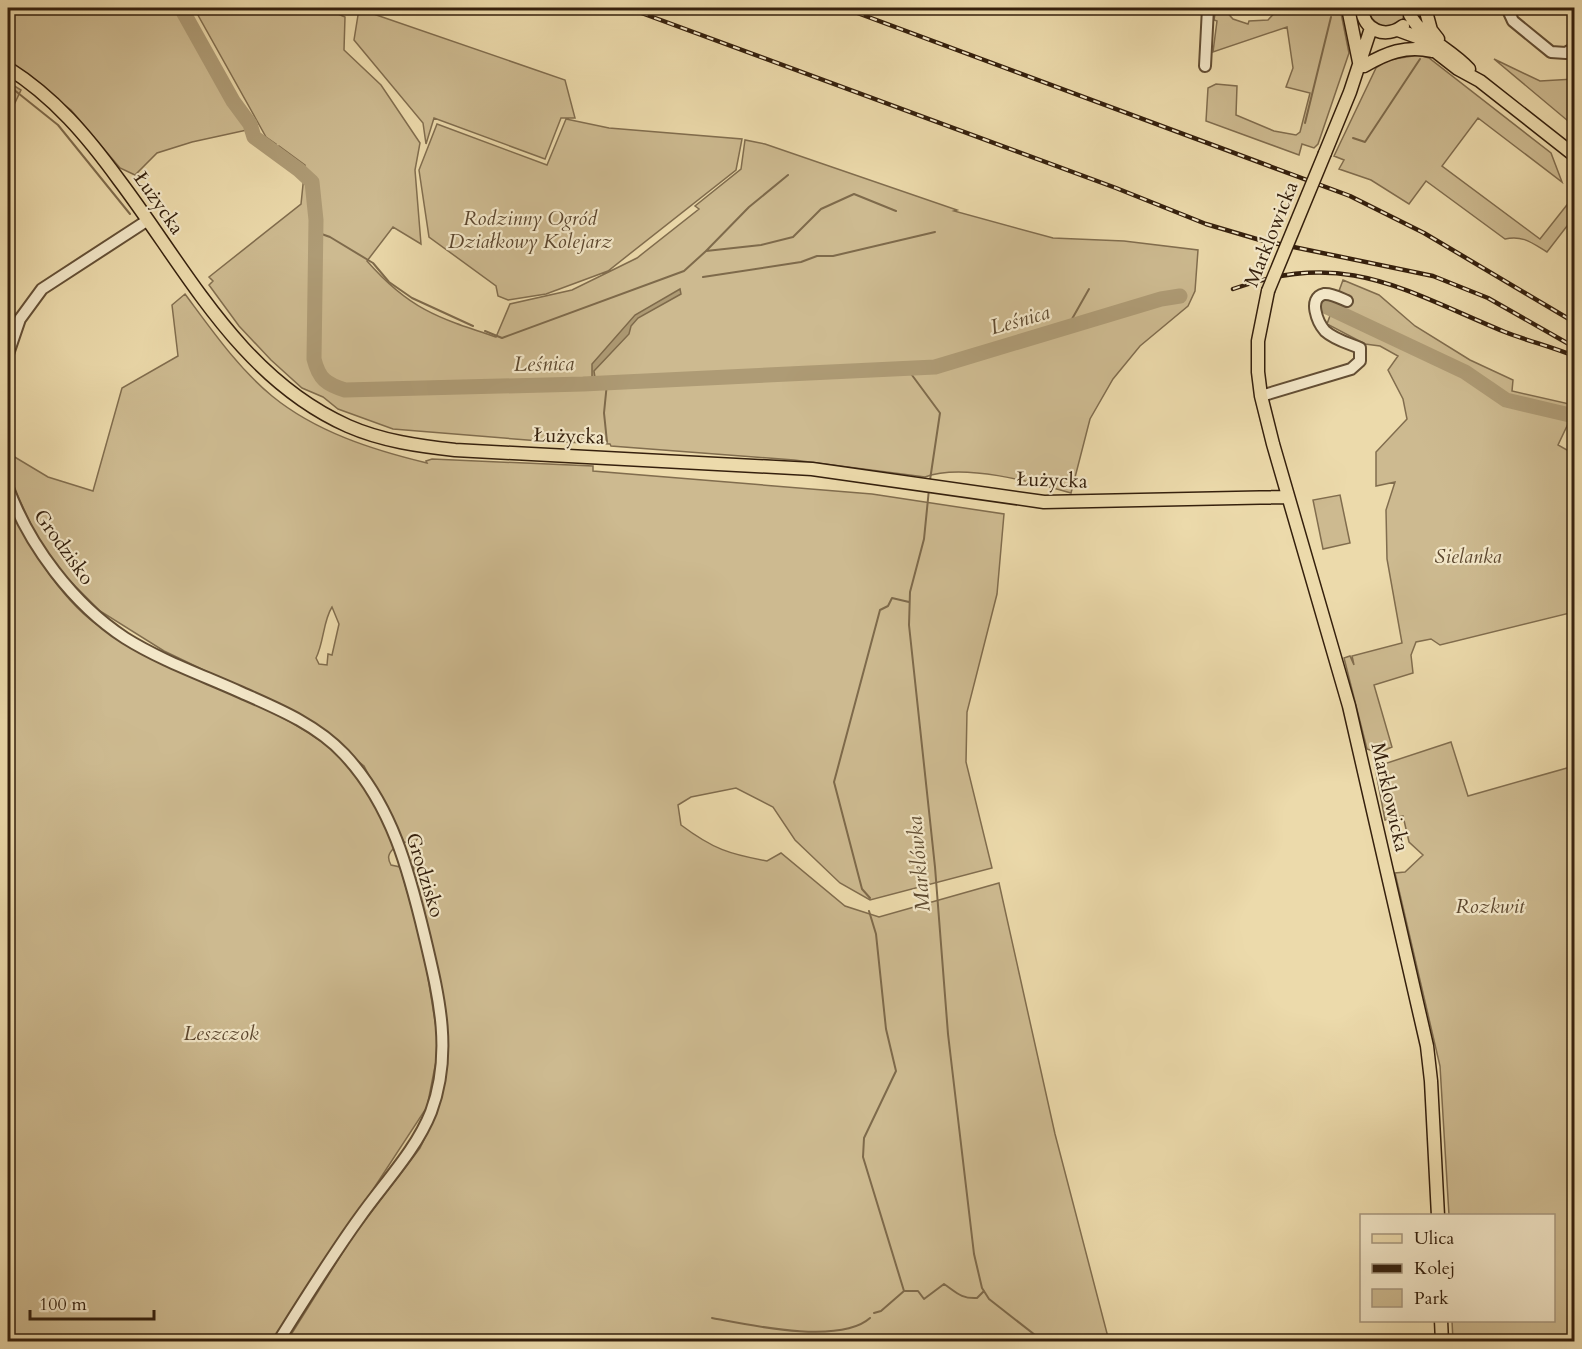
<svg xmlns="http://www.w3.org/2000/svg" width="1582" height="1349" font-family="Cardo,serif">
	<rect width="100%" height="100%" fill="#ecdaab"/>
	<filter id="stains"><feTurbulence type="fractalNoise" baseFrequency=".00333" numOctaves="4"/><feColorMatrix values="0 0 0 0 .2 0 0 0 0 .09 0 0 0 0 .02 0 0 0 .5 -.17"/></filter>
	<radialGradient id="worn" r=".72"><stop offset=".6" stop-color="#630" stop-opacity="0"/><stop offset="1" stop-color="#630" stop-opacity=".3"/></radialGradient>
	<path fill="#cdba90" stroke="#816d4e" stroke-width="1.5" fill-rule="evenodd" d="M8 8H176L247 130 192 142 157 153 135 175 120 168 71 110 8 61Z
		M194 8H324L345 17 344 50 381 85 420 143 415 170 421 244 393 227 367 261C409 309 438 318 496 337L510 304 572 290 637 258 699 209 695 206 741 169 745 140 765 144 957 210 954 211 1053 238 1124 241 1198 250 1195 291 1188 306 1140 346 1113 379 1090 419 1071 493C1033 482 963 463 925 477L794 460 611 446 610 444 540 441 393 429 338 409 323 397 302 388 271 360 239 326 209 285 213 281 209 277 301 204 305 165 279 146 275 151 276 144 266 137Z
		M1216 8H1223L1233 19 1248 24 1249 21 1268 20 1279 8H1340L1349 53 1318 144 1314 148 1302 144 1299 155 1206 121 1208 88 1216 84 1237 86 1236 115 1274 131 1296 135 1300 132 1310 93 1286 87 1293 68 1287 27 1213 52 1217 21 1214 20Z
		M1367 8H1406C1403 35 1374 32 1367 8Z
		M359 9 565 80 575 118H561L545 159 434 118 426 144 423 123 354 40Z
		M1419 55 1429 58 1551 153 1562 182 1478 118 1442 166 1540 239 1574 196V217L1547 252C1532 243 1523 235 1505 239L1426 181 1409 204 1371 180 1339 169 1344 160 1334 156 1376 68 1388 60Z
		M1494 59 1540 81 1574 79V126Z
		M8 82 21 90 13 107 8 106Z
		M566 119 609 128 742 139 736 170 608 271 546 294 508 300 498 296 496 286 429 237 419 170 437 124 547 165Z
		M1343 280 1379 295 1415 326 1470 360 1513 380 1512 391 1574 405V426L1568 424 1558 445 1574 454V612L1440 645 1431 639 1416 642 1411 655 1413 673 1374 685 1392 747 1378 753 1367 749 1344 658 1350 656 1354 665 1352 656 1402 643 1387 559 1386 510 1395 482 1376 486V452L1407 419 1403 399 1388 370 1398 356 1380 346 1365 344 1327 324Z
		M185 294C211 329 238 368 272 396 316 432 373 450 427 463L426 461 432 459 593 466V471L872 494 1004 514 997 594 967 712 966 762 992 868 870 900 840 883 795 840 773 807 736 788 691 797 678 805 681 825C713 849 729 854 767 861L781 853 845 906 879 917 999 883 1055 1134 1109 1341H287L353 1236 420 1148 437 1112 447 1044 412 860 424 841 419 837 414 843 404 842 364 766 306 719 164 651 100 611 56 567 33 529 11 481 8 453 48 477 93 491 122 388 178 356 172 305ZM332 607 339 624 332 655 328 654 327 665 319 664 316 658C324 642 323 621 332 607Z
		M1340 495 1350 543 1323 549 1313 500Z
		M8 504C29 545 58 596 96 624 173 681 292 702 355 771 369 786 386 828 394 848 388 854 387 858 391 865L400 867 423 947 439 1046 427 1107 279 1333 264 1341H8Z
		M1451 742 1468 796 1574 766V1341H1453L1452 1321 1554 1320V1216L1449 1215 1440 1066 1395 873 1405 872 1423 855 1409 842 1403 816 1385 820 1375 767Z"/>
	<path fill="#ae9b75" stroke="#7e6a4b" stroke-width="1.5" d="M680 289 681 294 638 318 631 326 629 334 594 371 596 384H592V364L635 315Z"/>
	<g fill="none" stroke-linecap="round" stroke-linejoin="round">
		<path stroke="#7e6a4b" stroke-width="2" d="M1447 10 1449 8
			M8 85 58 125 130 214
			M1305 123 1331 17
			M1353 138 1365 142 1420 59
			M316 232 330 237 373 263 389 282 412 298 473 326
			M706 251 749 207 788 175
			M703 277 801 262 817 256H833L935 232
			M1068 326 1089 289
			M485 331 502 338 684 271 706 251 761 245 793 237 821 209 854 194 896 211
			M906 367 940 413 930 480
			M607 442 604 413 607 383
			M929 489 924 539 910 592 909 625 935 867 948 1034 974 1254 982 1288 989 1299 1044 1342
			M870 898 862 889 834 782 880 610 888 606 892 598 909 602
			M869 911 876 934 886 1029 896 1071 864 1138 863 1157 904 1291
			M874 1313 881 1311 904 1291H918L924 1299 944 1284C956 1292 961 1299 977 1298L984 1291
			M712 1318C749 1325 840 1345 870 1318"/>
		<path stroke="#ae9b75" stroke-width="15" d="M181 8 233 101 250 124 254 137 299 170 312 182 316 220 314 359C319 379 326 384 345 390L583 384 935 367 1161 299 1180 296
			M1327 307 1465 372 1506 400 1574 416"/>
		<defs>
			<path id="minor" d="M1507 8 1513 21 1551 52 1566 53 1574 48
				M1205 66 1208 8
				M8 354 20 319 42 289 148 220
				M1261 396 1351 369 1360 361V348C1348 343 1335 340 1325 331 1318 323 1307 298 1324 294 1331 293 1340 298 1347 301
				M8 488C29 545 73 604 125 638 160 660 202 675 240 692 276 708 316 724 344 754 392 805 409 871 425 938 439 997 453 1053 431 1112 416 1150 384 1183 360 1217 331 1257 305 1299 278 1342"/>
			<path id="major" d="M1348 8 1359 62
				M1362 8C1363 31 1386 39 1403 26
				M1425 8 1431 30 1438 39
				M1410 15C1423 39 1451 49 1469 69
				M1398 30 1417 37 1458 69 1480 81 1574 155
				M1364 66C1386 53 1406 45 1432 51
				M8 68C54 97 87 136 119 180 187 270 240 378 348 426 382 441 419 446 455 450L812 469 1044 502 1288 497
				M1325 153 1350 92 1371 28
				M1268 291 1258 341V372L1261 396 1273 444 1349 706 1427 1046 1431 1081 1438 1216
				M1441 1320 1442 1342"/>
		</defs>
		<use href="#minor" stroke="#634e34" stroke-width="14"/>
		<use href="#major" stroke="#35200d" stroke-width="15"/>
		<use href="#minor" stroke="#f3e7c8" stroke-width="10"/>
		<use href="#major" stroke="#ecdaab" stroke-width="12"/>
		<defs>
			<path id="rail" d="M628 8 1116 188 1206 224 1260 240 1433 276 1488 298 1574 347
				M844 8 1350 196 1424 233 1574 322
				M1233 289C1345 248 1405 291 1505 332 1528 341 1552 347 1574 356"/>
		</defs>
		<use href="#rail" stroke="#35200d" stroke-width="4.5"/>
		<use href="#rail" stroke="#f3e7c8" stroke-width="2" stroke-dasharray="7" stroke-linecap="butt"/>
		<defs>
			<path id="major-bridge" d="M1268 291 1325 153"/>
		</defs>
		<use href="#major-bridge" stroke="#35200d" stroke-width="15" stroke-linecap="butt"/>
		<use href="#major-bridge" stroke="#ecdaab" stroke-width="12"/>
	</g>
	<g text-anchor="middle" dominant-baseline="central" stroke-width="4.5" stroke-linejoin="round" paint-order="stroke">
		<g font-size="20" fill="#35200d" stroke="#f3e7c8">
			<text transform="translate(159 203) rotate(55)">Łużycka</text>
			<text transform="translate(1271 234) rotate(-68)">Marklowicka</text>
			<text transform="translate(569 436) rotate(2)">Łużycka</text>
			<text transform="translate(1052 480) rotate(2)">Łużycka</text>
			<text transform="translate(64 547) rotate(54)">Grodzisko</text>
			<text transform="translate(1390 797) rotate(77)">Marklowicka</text>
			<text transform="translate(425 875) rotate(73)">Grodzisko</text>
		</g>
		<g font-size="20" font-style="italic" fill="#5b462e" stroke="#f3e7c8">
			<text x="530" y="218">Rodzinny Ogród<tspan x="530" dy="23">Działkowy Kolejarz</tspan></text>
			<text x="1468" y="556">Sielanka</text>
			<text x="1490" y="906">Rozkwit</text>
			<text x="221" y="1033">Leszczok</text>
		</g>
		<g font-size="21" font-style="italic" fill="#5f4b31" stroke="#f3e7c8">
			<text transform="translate(1020 320) rotate(-16)">Leśnica</text>
			<text transform="translate(544 364) rotate(-1)">Leśnica</text>
			<text transform="translate(919 864) rotate(-95)">Marklówka</text>
		</g>
	</g>
	<rect width="1582" height="1349" fill="none" stroke="#ecdaab" stroke-width="30"/>
	<rect x="9" y="9" width="1564" height="1331" fill="none" stroke="#35200d" stroke-width="3"/>
	<rect x="15" y="15" width="1552" height="1319" fill="none" stroke="#35200d" stroke-width="1.5"/>
	<rect x="1360" y="1214" width="195" height="108" fill="#f3e7c8" stroke="#a7977d" stroke-width="1.5"/>
	<rect x="1372" y="1234" width="30" height="9" fill="#ecdaab" stroke="#a7977d" stroke-width="1.5"/>
	<text x="1414" y="1244" font-size="18" fill="#35200d">Ulica</text>
	<rect x="1372" y="1264" width="30" height="9" fill="#35200d" stroke="#a7977d" stroke-width="1.5"/>
	<text x="1414" y="1274" font-size="18" fill="#35200d">Kolej</text>
	<rect x="1372" y="1289" width="30" height="18" fill="#cdba90" stroke="#a7977d" stroke-width="1.5"/>
	<text x="1414" y="1304" font-size="18" fill="#35200d">Park</text>
	<path d="M30 1310v9h124v-9" fill="none" stroke="#35200d" stroke-width="3"/>
	<text x="39" y="1310" font-size="18" fill="#35200d" stroke="#f3e7c8" stroke-width="4.5" paint-order="stroke">100 m</text>
	<rect width="100%" height="100%" filter="url(#stains)"/>
	<rect width="100%" height="100%" fill="url(#worn)"/>
</svg>
